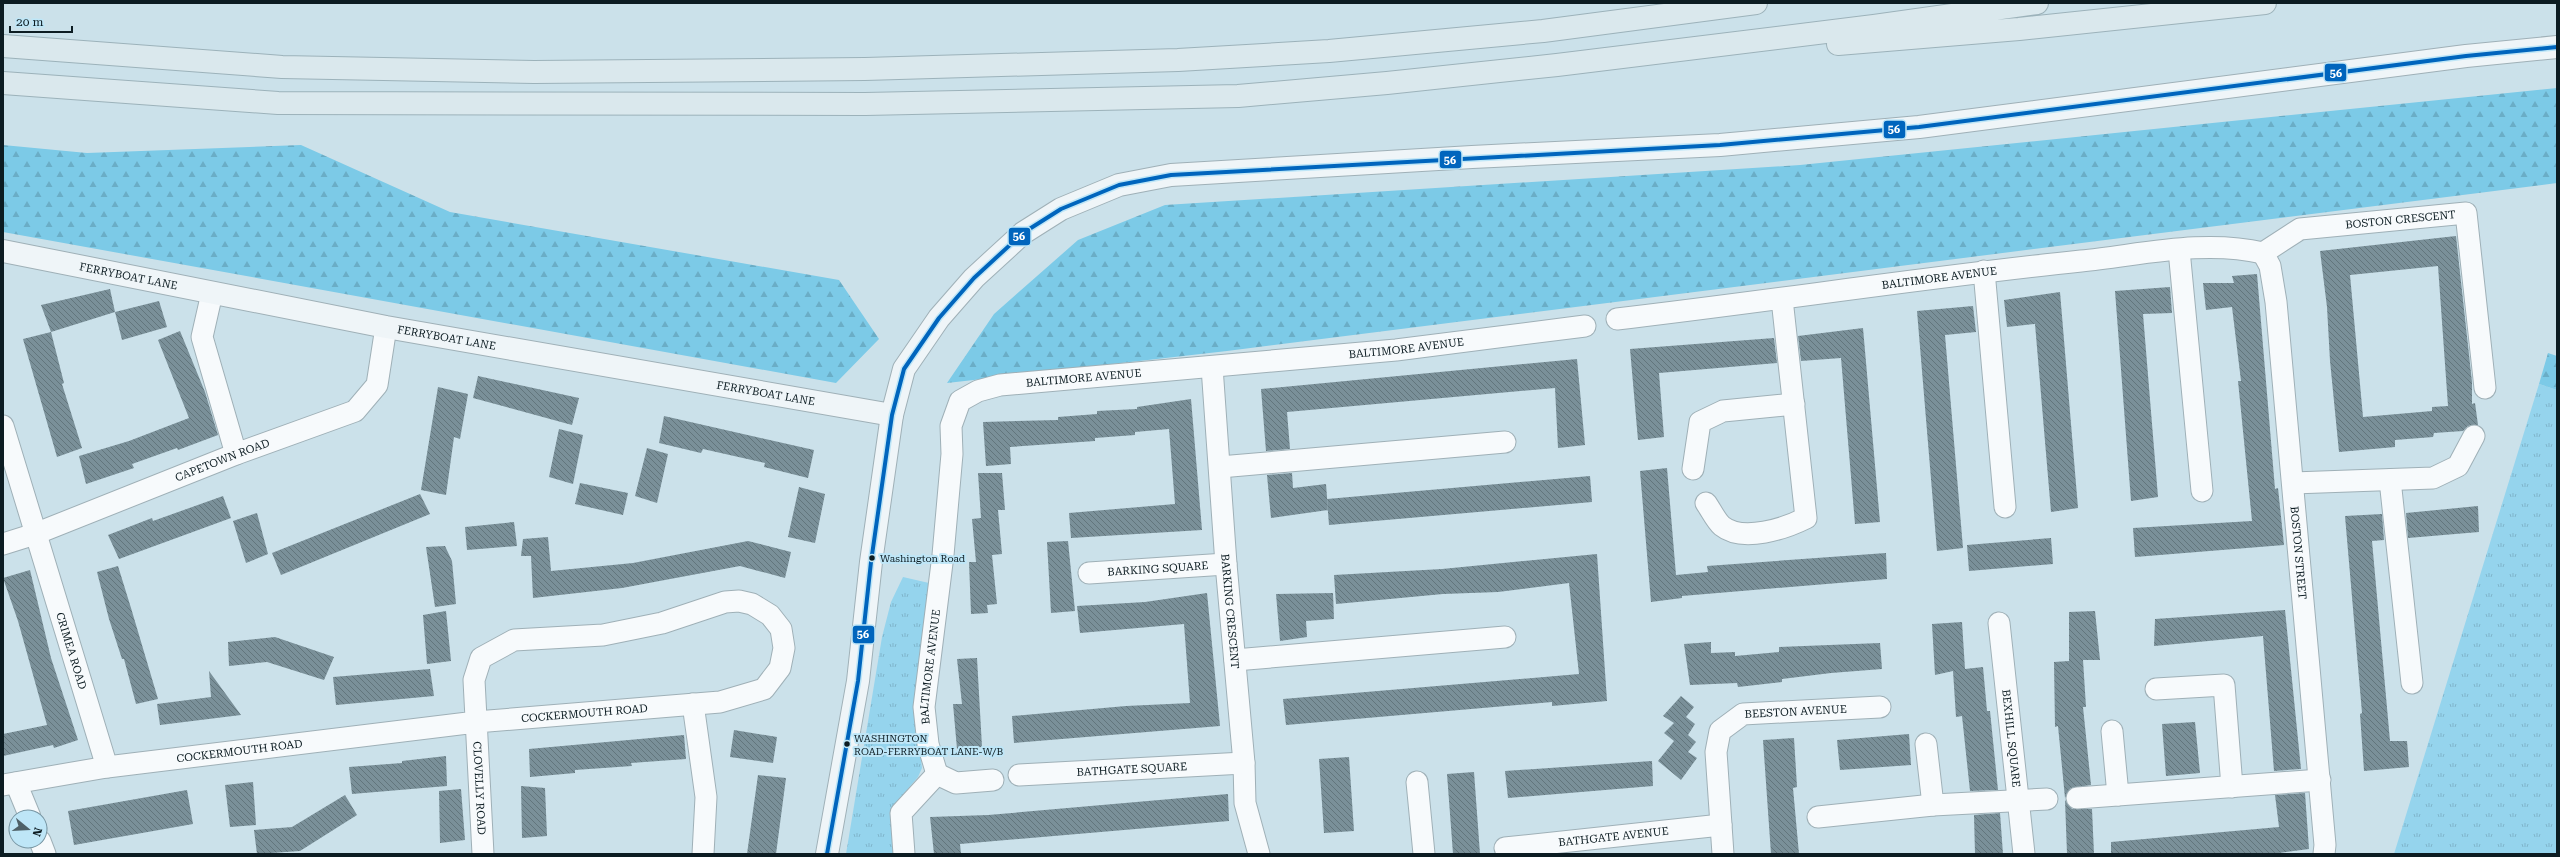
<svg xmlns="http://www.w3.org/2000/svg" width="2560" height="857" font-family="'Roboto Serif',serif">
	<defs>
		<pattern id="grass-tufts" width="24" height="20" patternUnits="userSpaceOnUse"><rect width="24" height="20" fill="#95d4ed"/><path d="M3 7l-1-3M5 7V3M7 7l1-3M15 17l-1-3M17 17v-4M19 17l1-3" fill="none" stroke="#7fb5cb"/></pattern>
		<pattern id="forest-firs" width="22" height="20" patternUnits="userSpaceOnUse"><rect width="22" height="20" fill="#7ccae7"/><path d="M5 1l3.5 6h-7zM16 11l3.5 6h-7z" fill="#6aadc6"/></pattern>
		<pattern id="building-back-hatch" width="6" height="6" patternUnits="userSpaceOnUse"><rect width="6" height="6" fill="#7a9099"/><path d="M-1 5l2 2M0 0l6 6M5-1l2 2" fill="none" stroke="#62757c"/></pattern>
	</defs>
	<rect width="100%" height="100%" fill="#cbe1ea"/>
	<path fill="url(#grass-tufts)" d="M2539 384 2557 390V854H2394Z
		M903 577 929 583 920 656 917 726 922 768 918 777 901 797 894 812V854H846L882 637 891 602Z"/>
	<path fill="url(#forest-firs)" d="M2557 88V183L1227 351 947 383 994 314 1078 240 1165 205 1800 165Z
		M3 145 87 153 301 145 450 212 839 280 879 339 836 383 3 232Z
		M2548 353 2557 356V390L2539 384Z"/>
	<path fill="url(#building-back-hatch)" fill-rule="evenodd" d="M2456 236 2472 382V404L2475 403 2478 425 2468 426 2463 431 2434 433 2433 437 2395 440V447L2339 452 2330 361 2327 307 2320 251ZM2438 266 2448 406 2432 407V411L2363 417 2350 275Z
		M2257 274 2275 489 2278 488 2284 545 2135 557 2133 528 2252 521 2238 381H2241L2232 307 2206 310 2203 283H2234L2232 276Z
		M2170 287 2172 313 2143 314 2158 497 2131 501 2115 291Z
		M110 289 115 312 51 332 41 305Z
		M2060 292 2078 508 2051 512 2035 324 2007 327 2004 300Z
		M159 301 167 327 122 340 115 312Z
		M1973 306 1976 332 1945 335 1963 548 1937 551 1917 311Z
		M1863 328 1880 522 1855 524 1841 358 1801 361 1798 336Z
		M180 331 205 392 218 435 178 450 177 448 132 464 134 468 86 484 79 456 129 441 189 418 158 340Z
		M51 332 64 383 62 384 82 448 57 457 23 339Z
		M1774 338 1777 363 1659 373 1664 437 1638 440 1630 349Z
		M1577 359 1585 445 1558 448 1555 388 1287 412 1290 449 1266 451 1261 389Z
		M478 376 579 398 572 425 473 398Z
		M438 387 468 394 460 439 454 437 446 495 421 490Z
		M1191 399 1202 530 1071 538 1069 513 1175 504 1169 429 1135 432V435L1095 438V441L1010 447 1011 464 986 466 983 422 1058 420V417L1097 414V411L1137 409V407Z
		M664 416 814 450 808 478 764 467 765 463 703 449 701 453 659 443Z
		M559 429 583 435 573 484 549 477Z
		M647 448 668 454 657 503 635 496Z
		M1667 468 1676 575 1708 572 1707 566 1886 553 1887 579 1682 596V598L1651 602 1640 471Z
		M978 473H1002L1005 510H998L1002 554 992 555 997 604 987 605 988 613 971 614 969 562H976L972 519 981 518Z
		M1292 473 1293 488 1326 484 1328 510 1271 518 1267 475Z
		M1590 476 1592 502 1329 525 1327 499Z
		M580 483 628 493 623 515 575 504Z
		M799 487 825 494 815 543 788 537Z
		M420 494 430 514 281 575 272 553Z
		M223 496 231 518 119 559 108 535 152 518 153 521Z
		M2478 506 2479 532 2408 538 2406 513Z
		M257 513 268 554 246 563 233 521Z
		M2382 514 2384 540 2372 541 2390 741H2407L2409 767 2364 771 2360 714 2362 713 2345 516Z
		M514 522 517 546 467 550 465 527Z
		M548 537 551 571 633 563 748 541 791 552 785 578 740 566 622 588 533 598 531 556H521L523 539Z
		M2051 538 2053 564 1969 571 1967 545Z
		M1068 541 1075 611 1051 613 1047 542Z
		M445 546 452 561 456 604 435 607 426 547Z
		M1597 554 1607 701 1552 706V702L1286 725 1283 699 1579 674 1569 583 1498 592 1443 594 1336 604 1334 575 1442 569Z
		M118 566 131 608 158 699 136 704 124 659H122L109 619 97 572Z
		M30 570 51 658 78 740 54 748 53 745 3 756V734L47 725 18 621 3 578Z
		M1207 593 1220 726 1014 743 1012 716 1126 706 1190 703 1184 624 1080 633 1077 606 1145 602Z
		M1333 593 1334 619 1306 621 1307 637 1280 641 1276 594Z
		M2285 610 2301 769 2274 771 2263 636 2154 646 2155 619Z
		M446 611 451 661 427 664 423 615Z
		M2095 611 2100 660H2083L2086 707H2083L2091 785 2071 788 2065 798 2058 726 2055 727 2054 662 2069 661V612Z
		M1962 622 1965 669 1983 667 1987 711H1990L1998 790 1970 791 1962 716 1956 717 1953 671 1935 675 1932 624Z
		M275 637 334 657 324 680 267 662 229 666 228 642Z
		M1711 642V653L1735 652V656L1779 652V647L1880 643 1882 669 1831 673 1782 679V682L1738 687 1737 683 1690 685 1684 644Z
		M977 658 982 747 957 749 953 704H962L957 659Z
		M430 669 434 696 336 705 333 677Z
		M209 671 241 715 160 725 157 704 211 697Z
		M1681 696 1694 707 1686 717 1695 724 1688 735 1696 742 1688 752 1697 758 1681 780 1658 761 1674 741 1664 733 1674 723 1663 716Z
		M2195 722 2200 773 2166 776 2162 724Z
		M734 730 777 737 773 763 730 757Z
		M1909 734 1911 765 1840 770 1837 740Z
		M684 735 686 759 631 763 632 766 575 770V773L530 777 529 749Z
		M1794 738 1797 787 1793 788 1799 854H1771L1763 740Z
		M446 756 447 786 352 794 349 767 402 763V761Z
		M1349 757 1354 831 1324 833 1319 759Z
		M1652 761 1653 786 1508 798 1505 771Z
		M1474 772 1480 854H1453L1447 774Z
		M758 775 786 778 776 854H747Z
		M253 782 256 825 230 827 225 785Z
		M521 786 545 788 547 836 522 838Z
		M461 789 465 840 440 843 439 791Z
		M187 790 193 824 74 845 68 811Z
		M2305 793 2309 849 2272 854H2111V842L2279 827 2275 795Z
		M1228 794 1229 821 960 844 961 854H934L930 817 988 815Z
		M345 795 357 815 300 851 257 854 254 830 292 827Z
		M2065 800 2072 809H2092L2094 854H2067Z
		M2000 813 2003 854H1975L1974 815Z"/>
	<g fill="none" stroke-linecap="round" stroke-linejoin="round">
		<defs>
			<g id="street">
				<path d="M2179 250 2202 491"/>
				<path id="s1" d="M2263 253 2270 266 2276 302 2325 845 2324 854"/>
				<path id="s2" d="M2263 253 2300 229 2466 213 2485 388"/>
				<path d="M1984 271 2005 507"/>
				<path d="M212 293 202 337 236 454"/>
				<path id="s3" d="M1617 319C1772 301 1926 277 2081 261 2141 255 2203 239 2263 253"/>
				<path id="s4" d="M1212 367 1226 564 1244 763 1245 803 1259 854"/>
				<path id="s5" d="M3 426 107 767"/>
				<path d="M1220 467 1505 442"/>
				<path d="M1693 469 1700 422 1723 411 1794 404"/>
				<path d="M2390 480 2412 683"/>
				<path d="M2293 483 2433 478 2458 466 2474 436"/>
				<path d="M1706 503C1711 510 1716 521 1722 526 1743 543 1786 528 1806 518L1782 299"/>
				<path id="s6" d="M3 544 35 534 236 454 355 411 377 385 386 327"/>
				<path id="s7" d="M1089 573 1226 564"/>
				<path id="s8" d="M1999 623 2024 854"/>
				<path d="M1235 660 1505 637"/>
				<path d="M2156 689 2224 685 2232 787"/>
				<path d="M693 704 706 797 703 854"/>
				<path d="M2112 731 2118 795"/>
				<path d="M1926 744 1933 805"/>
				<path id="s9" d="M937 774 928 744 924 707 943 555 952 454 951 426 960 401 978 391 1000 385 1396 350 1585 326"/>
				<path d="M937 774 956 783 993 780"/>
				<path id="s10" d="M1019 775 1244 763"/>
				<path d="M1417 782 1424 854"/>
				<path d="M16 783 30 817"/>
				<path id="s11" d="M3 785 107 767 476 722 720 702 764 689 780 668 784 648 781 629 770 615 752 604 739 601 725 602 662 623 603 635 514 640 481 658 474 680 483 854"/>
				<path d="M2077 798 2320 780"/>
				<path d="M1818 817 1933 805 2047 799"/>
				<path d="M40 841 45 854"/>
				<path id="s12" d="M1505 848 1721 825"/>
				<path d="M904 854 901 813 937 774"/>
				<path id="s13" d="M1723 854 1716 752 1720 731 1743 714 1880 707"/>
			</g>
			<g id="secondary">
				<path id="s14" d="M3 251 386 327 892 415"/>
				<path d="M827 854 858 681 871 562 892 415 904 369 939 318 974 278 1023 233 1061 209 1119 185 1171 175 1472 157 1720 145 1919 127 2466 56 2557 47"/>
			</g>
			<path id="highway" d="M1838 44 2019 29 2265 3
				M3 46 282 67 534 72 865 69 1178 60 1329 51 1543 31 1756 3
				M3 83 278 103 865 104 1238 96 1387 83 1557 65 1874 26 2037 3"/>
		</defs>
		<use href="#street" stroke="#9fb0b7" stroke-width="23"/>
		<use href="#secondary" stroke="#9fb0b7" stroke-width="24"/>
		<use href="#highway" stroke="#9cb2ba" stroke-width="24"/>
		<use href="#street" stroke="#f7fafc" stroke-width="21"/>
		<use href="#secondary" stroke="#eff5f8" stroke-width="22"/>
		<use href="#highway" stroke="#dae8ed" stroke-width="22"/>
		<defs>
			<path id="bus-1" d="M827 854 858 681 871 562 892 415 904 369 939 318 974 278 1023 233 1061 209 1119 185 1171 175 1720 145 1919 127 2466 56 2557 47"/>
		</defs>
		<use href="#bus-1" stroke="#bee6f7" stroke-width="7"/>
		<use href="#bus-1" stroke="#0065bd" stroke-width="4"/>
	</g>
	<g fill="#0c1c22" stroke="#bee6f7" stroke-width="1.5">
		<circle cx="872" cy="558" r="3.5"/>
		<circle cx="847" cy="744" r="3.5"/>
	</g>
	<g text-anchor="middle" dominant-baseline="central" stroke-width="4" stroke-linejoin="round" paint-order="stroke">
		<g font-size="10" fill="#0c1c22" stroke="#bee6f7" text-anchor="start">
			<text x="880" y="558">Washington Road</text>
			<text x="854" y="738">WASHINGTON<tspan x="854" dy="13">ROAD-FERRYBOAT LANE-W/B</tspan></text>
		</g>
		<g font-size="11" fill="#0c1c22" stroke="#bee6f7">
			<text stroke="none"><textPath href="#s2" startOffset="145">BOSTON CRESCENT</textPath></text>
			<text stroke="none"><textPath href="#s14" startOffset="128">FERRYBOAT LANE</textPath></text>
			<text stroke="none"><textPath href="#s3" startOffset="325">BALTIMORE AVENUE</textPath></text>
			<text stroke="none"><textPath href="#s14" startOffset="452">FERRYBOAT LANE</textPath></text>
			<text stroke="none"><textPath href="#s9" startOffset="829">BALTIMORE AVENUE</textPath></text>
			<text stroke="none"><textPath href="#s9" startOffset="505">BALTIMORE AVENUE</textPath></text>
			<text stroke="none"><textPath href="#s14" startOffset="776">FERRYBOAT LANE</textPath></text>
			<text stroke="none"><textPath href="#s6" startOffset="235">CAPETOWN ROAD</textPath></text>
			<text stroke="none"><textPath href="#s1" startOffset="303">BOSTON STREET</textPath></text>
			<text stroke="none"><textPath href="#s7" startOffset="69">BARKING SQUARE</textPath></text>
			<text stroke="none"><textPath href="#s4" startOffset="245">BARKING CRESCENT</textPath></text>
			<text stroke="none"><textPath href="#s5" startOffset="235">CRIMEA ROAD</textPath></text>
			<text stroke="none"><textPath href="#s9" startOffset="109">BALTIMORE AVENUE</textPath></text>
			<text stroke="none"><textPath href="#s11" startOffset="586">COCKERMOUTH ROAD</textPath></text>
			<text stroke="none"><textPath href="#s13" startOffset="205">BEESTON AVENUE</textPath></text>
			<text stroke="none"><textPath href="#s8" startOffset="116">BEXHILL SQUARE</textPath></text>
			<text stroke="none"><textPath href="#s11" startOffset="239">COCKERMOUTH ROAD</textPath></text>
			<text stroke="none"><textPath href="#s10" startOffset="113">BATHGATE SQUARE</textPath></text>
			<text stroke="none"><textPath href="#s11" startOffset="1285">CLOVELLY ROAD</textPath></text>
			<text stroke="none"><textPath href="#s12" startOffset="109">BATHGATE AVENUE</textPath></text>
		</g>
	</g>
	<g stroke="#bee6f7" stroke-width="1.5">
		<rect x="2324" y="63" width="23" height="19" rx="4" fill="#0065bd"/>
		<rect x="1883" y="120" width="23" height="19" rx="4" fill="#0065bd"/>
		<rect x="1439" y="150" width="23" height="19" rx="4" fill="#0065bd"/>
		<rect x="1008" y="227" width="23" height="19" rx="4" fill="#0065bd"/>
		<rect x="852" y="625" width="23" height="19" rx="4" fill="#0065bd"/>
	</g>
	<g font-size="11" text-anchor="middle" font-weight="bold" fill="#fff">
		<text x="2336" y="77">56</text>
		<text x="1894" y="133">56</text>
		<text x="1450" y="164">56</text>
		<text x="1019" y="240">56</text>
		<text x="863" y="638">56</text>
	</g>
	<rect width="2560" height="857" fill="none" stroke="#0c1c22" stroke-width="8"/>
	<g transform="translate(28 829) rotate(108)"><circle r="19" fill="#bee6f7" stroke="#7795a2"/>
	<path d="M0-3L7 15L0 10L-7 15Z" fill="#4f6168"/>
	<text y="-6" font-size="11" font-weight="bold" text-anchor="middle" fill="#0c1c22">N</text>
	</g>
	<path d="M10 26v6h62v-6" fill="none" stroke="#0c1c22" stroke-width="2"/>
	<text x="16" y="26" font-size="12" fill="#0c1c22" stroke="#bee6f7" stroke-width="3" paint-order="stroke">20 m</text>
</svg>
